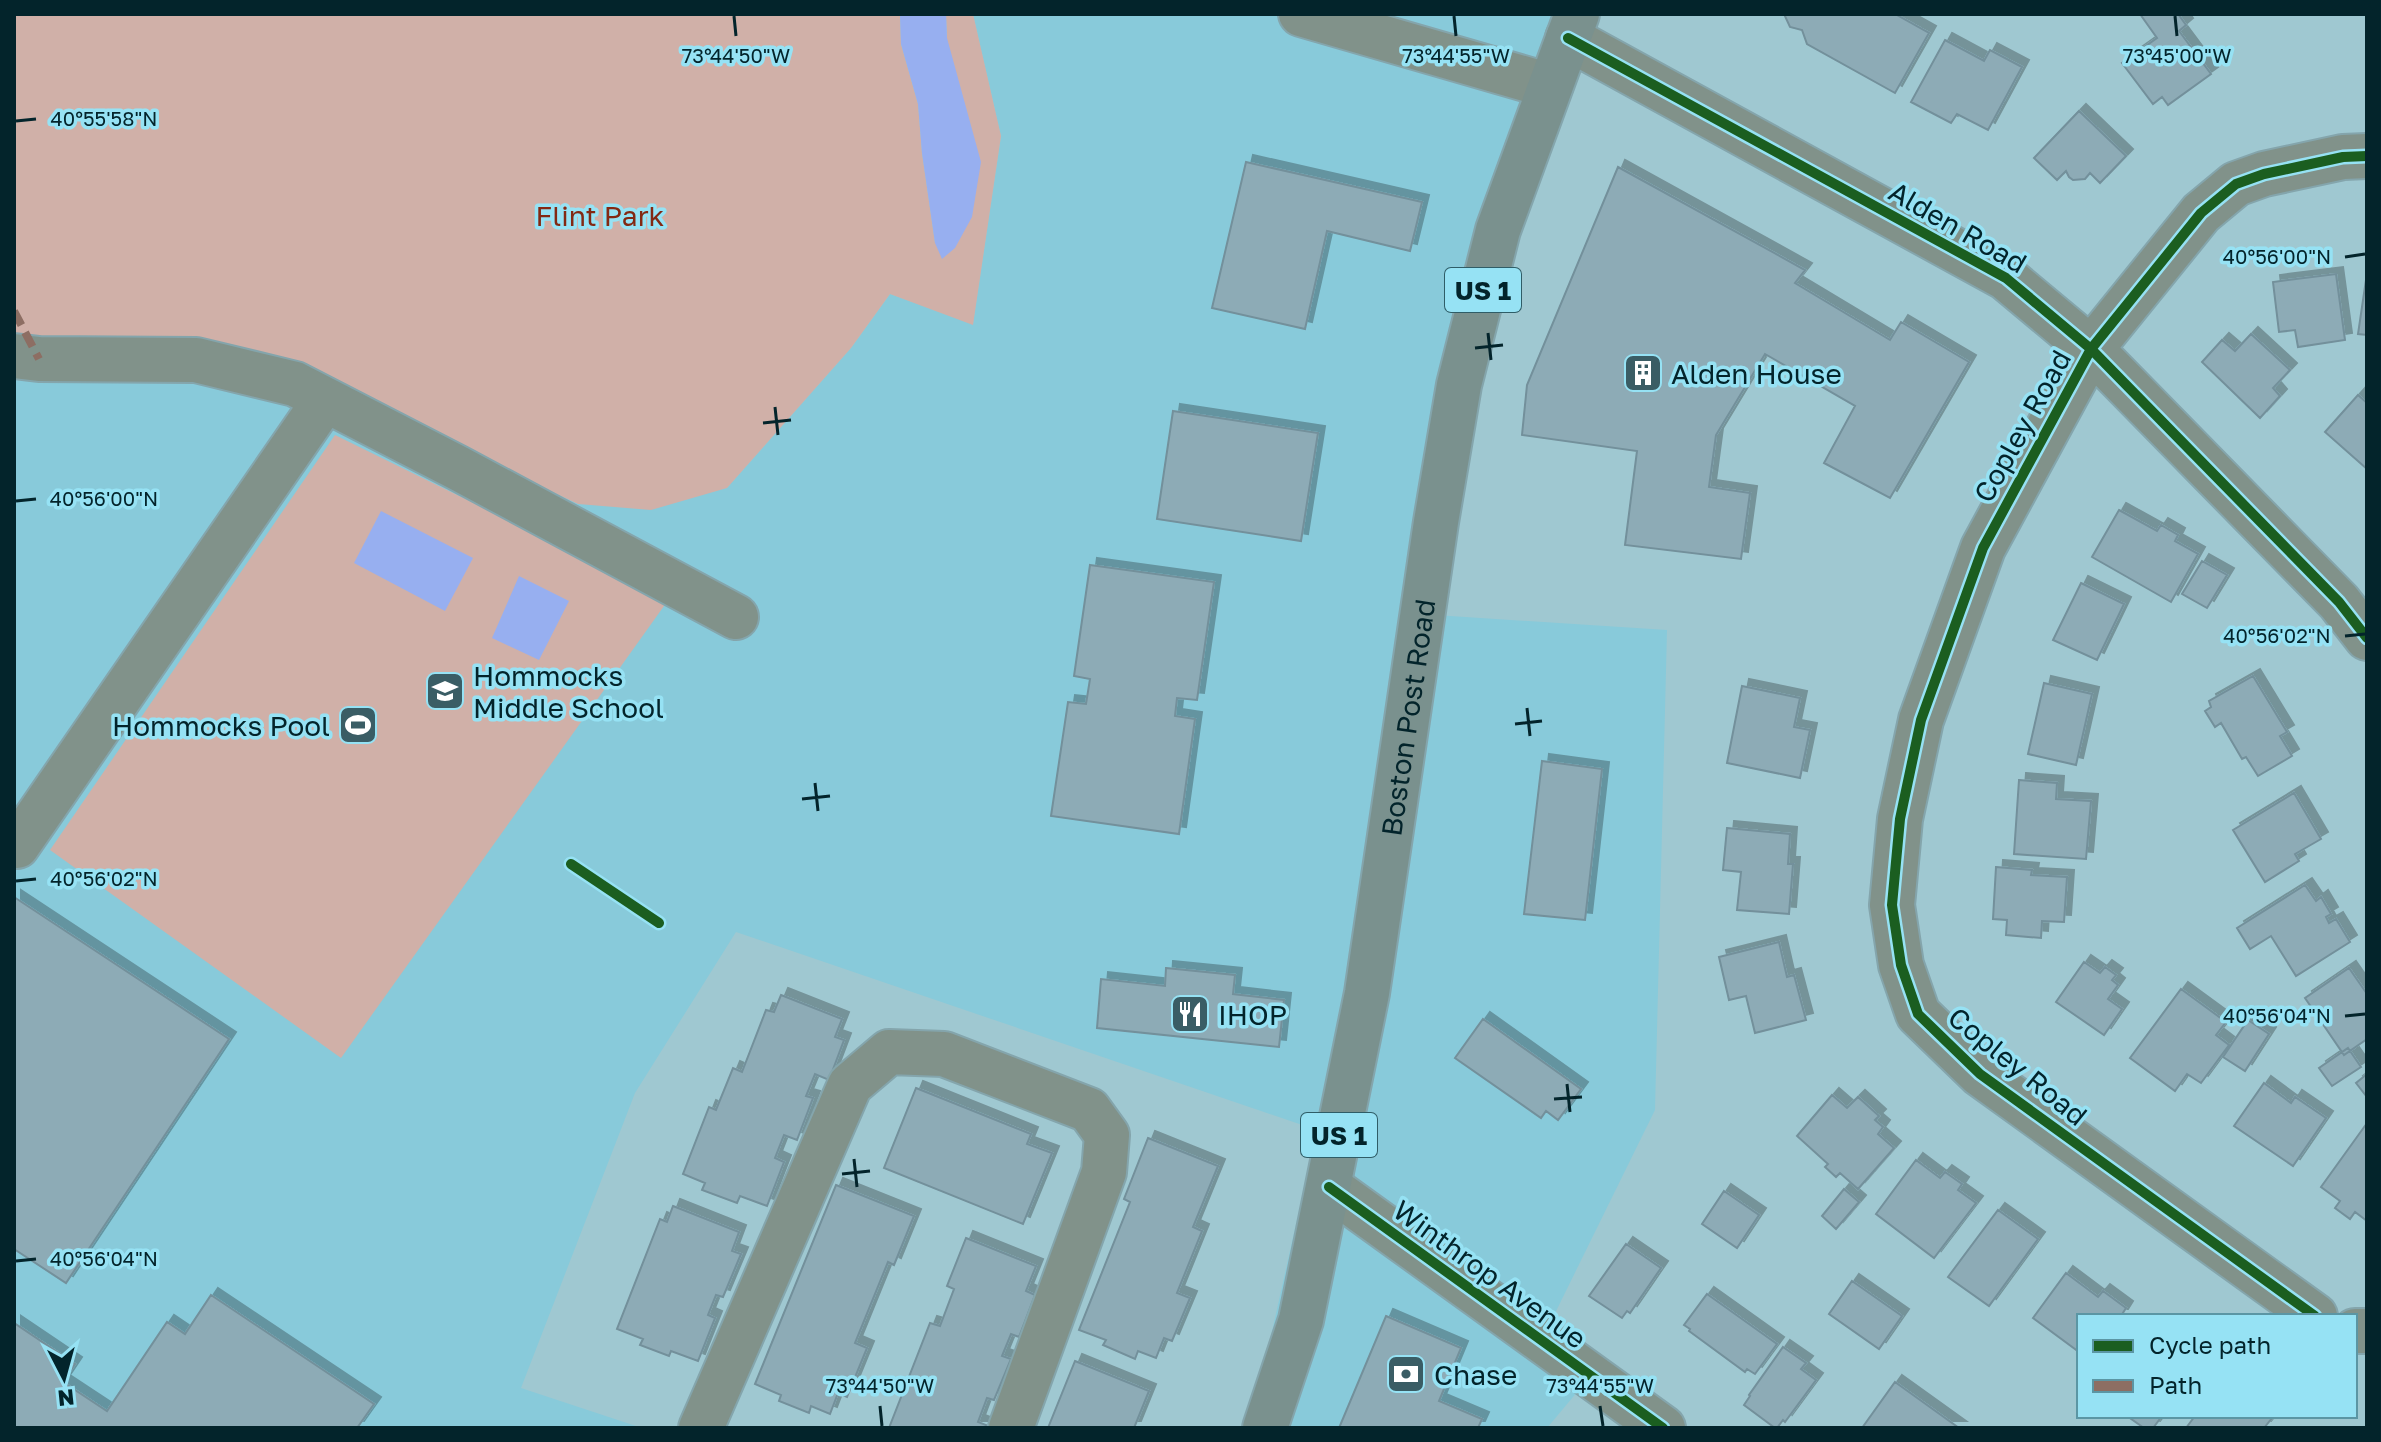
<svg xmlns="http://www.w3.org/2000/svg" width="2381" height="1442" font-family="'Golos Text',sans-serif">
	<defs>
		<filter id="shadow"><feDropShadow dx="7" dy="-7" stdDeviation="0" flood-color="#0004"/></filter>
	</defs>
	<rect width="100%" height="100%" fill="#9fc8d1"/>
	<path fill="#88cada" d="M973 14H1573L1507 247 1435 615 1667 630 1655 1110 1532 1360 1578 1391 1547 1428H1248L1254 1412 1317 1130 736 932 635 1093 521 1388 642 1428H14V339L727 488 851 348 890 294 973 324 1001 136Z"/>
	<path fill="#d0b0a8" d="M14 14H900L901 44 918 104 922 153 935 243 947 38 946 14H973L1001 136 973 325 890 294 851 348 727 488 651 510 578 504 318 381 14 338Z
		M335 435 669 599 341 1058 50 850Z"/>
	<path fill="#97aff0" d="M900 14H946L947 38 981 162 972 217 955 248 942 259 935 243 922 153 918 104 901 44Z
		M381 511 473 558 445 611 354 563Z
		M519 576 569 601 539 660 492 638Z"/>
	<path fill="#8dabb6" stroke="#73909b" stroke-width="2" filter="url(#shadow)" d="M1784 14H1895L1929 33 1895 93 1807 44 1802 30 1790 27Z
		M2140 14H2178L2186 25 2179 31 2211 74 2168 105 2162 97 2153 104 2122 63 2157 38Z
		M1945 40 1984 61 1990 50 2022 67 1988 130 1957 114 1951 123 1911 102Z
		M2079 111 2126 156 2100 183 2090 173 2085 179 2073 180 2069 177 2066 171 2057 180 2034 158Z
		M1246 162 1422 202 1410 251 1327 231 1305 329 1212 308Z
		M1618 167 1805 270 1795 283 1890 340 1901 322 1969 362 1890 498 1824 463 1855 406 1765 354 1716 435 1709 487 1750 493 1741 559 1625 545 1637 451 1522 435 1527 385Z
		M2367 273V335L2358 334Z
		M2336 274 2345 340 2298 347 2295 330 2279 332 2273 282Z
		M2251 334 2290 370 2273 388 2280 396 2260 418 2202 362 2222 340 2235 351Z
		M2358 395 2367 403V469L2325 432Z
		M1173 411 1318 433 1301 541 1157 519Z
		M2119 510 2157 531 2161 525 2178 535 2175 541 2198 554 2171 602 2092 557Z
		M2202 561 2227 575 2207 608 2182 594Z
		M1090 565 1214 582 1197 700 1177 698 1175 716 1195 719 1179 834 1051 816 1068 702 1086 704 1090 679 1074 676Z
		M2081 583 2124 604 2097 660 2053 640Z
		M2253 676 2287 732 2280 736 2292 756 2258 776 2246 757 2242 759 2221 723 2215 727 2205 711 2211 707 2209 701Z
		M2044 683 2092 694 2076 765 2028 754Z
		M1742 686 1800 698 1794 727 1810 730 1800 778 1727 763Z
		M1542 761 1602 769 1585 920 1524 914Z
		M2019 780 2057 783 2056 799 2091 801 2086 859 2014 854Z
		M2294 793 2321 839 2295 854 2299 861 2265 882 2233 830Z
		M1727 828 1790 834 1788 864H1793L1789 914 1737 910 1741 872 1723 870Z
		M1996 867 2032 870 2031 875 2067 877 2064 922 2042 921 2041 938 2006 935 2007 920 1993 919Z
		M2305 885 2316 901 2321 897 2331 914 2326 917 2329 923 2336 919 2350 942 2296 976 2271 936 2250 949 2237 928Z
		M14 897 229 1039 66 1283 14 1249Z
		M1779 942 1787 977 1794 975 1806 1020 1755 1033 1746 996 1729 1000 1719 957Z
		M2084 962 2100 973 2105 967 2116 975 2112 980 2118 985 2108 999 2122 1009 2104 1035 2056 1002Z
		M1166 968 1235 975 1233 994 1284 1000 1279 1047 1097 1028 1101 979 1165 986Z
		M2349 968 2367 994V1039L2344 1055 2305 998Z
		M2181 989 2226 1022 2216 1035 2229 1045 2201 1083 2187 1074 2175 1091 2130 1058Z
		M781 995 842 1019 835 1037 844 1040 829 1080 815 1074 806 1096 813 1098 797 1140 784 1135 775 1158 784 1162 767 1206 740 1196 737 1203 702 1190 705 1183 683 1174 709 1107 716 1110 733 1068 742 1072 766 1010 774 1012Z
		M1483 1019 1581 1089 1558 1120 1546 1111 1541 1118 1455 1058Z
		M2248 1020 2269 1034 2245 1071 2223 1057Z
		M2348 1048 2361 1067 2332 1086 2319 1068Z
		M2367 1074V1097L2356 1083Z
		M2264 1083 2291 1103 2295 1097 2326 1118 2293 1166 2234 1126Z
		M916 1088 1031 1134 1027 1144 1052 1153 1023 1224 884 1168Z
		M1832 1095 1847 1108 1858 1097 1879 1116 1875 1120 1883 1127 1878 1134 1894 1148 1858 1189 1840 1173 1836 1177 1825 1167 1828 1164 1797 1136Z
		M2367 1123V1221L2355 1212 2350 1219 2335 1208 2340 1201 2321 1187Z
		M1148 1138 1218 1166 1193 1227 1202 1231 1177 1293 1190 1298 1172 1341 1164 1338 1156 1358 1138 1351 1135 1359 1103 1345 1106 1340 1079 1330 1130 1202 1124 1199Z
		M1916 1160 1940 1178 1945 1172 1962 1184 1958 1190 1976 1203 1934 1258 1876 1214Z
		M836 1185 914 1216 894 1265 888 1262 855 1343 867 1348 847 1397 838 1393 830 1414 811 1406 809 1413 779 1401 781 1395 755 1384Z
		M1844 1189 1859 1202 1836 1229 1822 1216Z
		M1724 1191 1759 1215 1737 1248 1702 1224Z
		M673 1206 739 1232 732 1251 741 1254 723 1297 716 1295 708 1315 715 1318 698 1361 671 1351 669 1356 640 1345 643 1339 617 1329 660 1219 667 1222Z
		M1998 1210 2038 1239 1989 1306 1948 1277Z
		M966 1238 1036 1266 1026 1291 1035 1295 1019 1337 1011 1334 1002 1356 1011 1359 994 1400 987 1398 978 1422 986 1425 985 1428H889L930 1323 940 1326 954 1289 947 1286Z
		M1626 1244 1661 1268 1630 1313 1627 1311 1622 1318 1589 1296Z
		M2066 1273 2098 1297 2103 1291 2126 1308 2121 1316H2079V1352L2033 1318Z
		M1852 1281 1902 1316 1879 1349 1829 1314Z
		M1707 1294 1777 1344 1755 1374 1747 1369 1745 1372 1689 1331 1690 1329 1684 1325Z
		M211 1295 374 1404 357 1428H14V1323L75 1364 63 1382 107 1411 167 1322 185 1334Z
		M1386 1316 1461 1348 1439 1401 1482 1419 1478 1428H1339Z
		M1783 1347 1806 1363 1801 1369 1816 1380 1785 1422 1783 1420 1777 1428H1775L1744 1405 1750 1396 1749 1395Z
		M1075 1361 1149 1391 1134 1428H1048Z
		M1895 1382 1959 1428H1862Z
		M2127 1416H2162L2153 1428H2144Z
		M2195 1416H2269L2272 1418 2264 1428H2186Z"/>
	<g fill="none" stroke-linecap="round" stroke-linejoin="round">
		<defs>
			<path id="minor" d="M1301 14 1550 86
				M1568 38 2006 278 2091 349 2339 602 2367 638
				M14 356 39 359 196 360 295 384 458 468 736 617
				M14 845 17 846 325 400
				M1329 1187 1663 1428
				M2315 1316 1980 1074 1918 1014 1901 965 1892 905 1900 819 1921 720 1983 548 2091 349 2201 213 2236 184 2264 174 2343 157 2367 156
				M2355 1331H2367
				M701 1428 850 1085 889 1052 944 1054 1089 1110 1107 1135 1104 1172 1011 1428"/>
			<g id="major">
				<path id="s1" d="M1265 1428 1301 1320 1367 993 1436 522 1459 385 1498 230 1577 14"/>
			</g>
		</defs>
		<use href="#minor" stroke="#84a5ac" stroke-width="48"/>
		<use href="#major" stroke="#84a5ac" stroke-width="48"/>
		<use href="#minor" stroke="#81928a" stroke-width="44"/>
		<use href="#major" stroke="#7a918e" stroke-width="44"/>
		<path stroke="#8d6e63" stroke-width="8" stroke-dasharray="16 8" stroke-linecap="butt" d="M14 311 39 359"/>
		<defs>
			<path id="cycleway" d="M1568 38 2006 278 2091 349 2339 602 2367 638
				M571 864 659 923
				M1329 1187 1663 1428
				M2315 1316 1980 1074 1918 1014 1901 965 1892 905 1900 819 1921 720 1983 548 2091 349 2201 213 2236 184 2264 174 2343 157 2367 156"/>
		</defs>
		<use href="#cycleway" stroke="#96e2f4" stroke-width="15"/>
		<use href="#cycleway" stroke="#1b5e20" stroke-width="10"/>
	</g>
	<path fill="none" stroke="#03242b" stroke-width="3" d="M734 16 736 36M1454 16 1456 36M2175 16 2177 36M16 121 36 119M2345 257 2365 254M1488 333 1491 360M1475 348 1503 345M775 407 778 435M763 423 791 420M16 501 36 499M2345 636 2365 634M1527 708 1530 736M1515 724 1542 721M815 783 818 811M802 799 830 796M16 881 36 879M2345 1016 2365 1014M1567 1084 1570 1112M1554 1099 1582 1097M854 1159 857 1187M842 1174 870 1171M16 1261 36 1259M880 1406 882 1426M1600 1406 1603 1426"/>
	<defs>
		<symbol id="building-square" viewBox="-11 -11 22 22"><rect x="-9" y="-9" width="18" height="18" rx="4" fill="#3a5d65" stroke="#96e2f4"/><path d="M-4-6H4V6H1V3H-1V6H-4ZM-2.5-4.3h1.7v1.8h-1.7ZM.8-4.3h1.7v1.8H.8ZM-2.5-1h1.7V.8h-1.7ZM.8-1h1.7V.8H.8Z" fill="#fff"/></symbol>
		<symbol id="school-square" viewBox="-11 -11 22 22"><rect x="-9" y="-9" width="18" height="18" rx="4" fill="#3a5d65" stroke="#96e2f4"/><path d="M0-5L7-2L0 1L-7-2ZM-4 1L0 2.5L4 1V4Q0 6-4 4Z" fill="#fff"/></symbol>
		<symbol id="stadium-square" viewBox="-11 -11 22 22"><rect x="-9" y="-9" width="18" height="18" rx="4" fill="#3a5d65" stroke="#96e2f4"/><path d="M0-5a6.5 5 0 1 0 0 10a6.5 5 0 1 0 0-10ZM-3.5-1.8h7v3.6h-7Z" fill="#fff"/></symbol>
		<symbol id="restaurant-square" viewBox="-11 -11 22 22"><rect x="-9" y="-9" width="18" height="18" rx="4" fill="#3a5d65" stroke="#96e2f4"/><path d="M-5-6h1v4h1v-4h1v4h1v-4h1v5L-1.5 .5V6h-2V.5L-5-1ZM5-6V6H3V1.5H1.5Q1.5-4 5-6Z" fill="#fff"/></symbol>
		<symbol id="bank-square" viewBox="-11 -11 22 22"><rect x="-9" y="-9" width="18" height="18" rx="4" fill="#3a5d65" stroke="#96e2f4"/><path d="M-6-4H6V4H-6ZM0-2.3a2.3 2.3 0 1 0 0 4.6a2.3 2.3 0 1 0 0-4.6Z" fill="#fff"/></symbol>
	</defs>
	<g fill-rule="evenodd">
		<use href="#building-square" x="1621" y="351" width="44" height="44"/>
		<use href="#school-square" x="423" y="669" width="44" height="44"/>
		<use href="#stadium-square" x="336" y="703" width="44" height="44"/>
		<use href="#restaurant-square" x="1168" y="992" width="44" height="44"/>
		<use href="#bank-square" x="1384" y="1352" width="44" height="44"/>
	</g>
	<g text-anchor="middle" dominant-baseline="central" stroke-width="7" stroke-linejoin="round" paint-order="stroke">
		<g fill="#96e2f4" stroke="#2f5d67" stroke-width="2">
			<rect x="1445" y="268" width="76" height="44" rx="6"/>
			<rect x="1301" y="1113" width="76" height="44" rx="6"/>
		</g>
		<g font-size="26" font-weight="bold" fill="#03242b">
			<text x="1483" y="290">US 1</text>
			<text x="1339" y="1135">US 1</text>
		</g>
		<g font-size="28" fill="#832813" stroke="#96e2f4">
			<text x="600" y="215">Flint Park</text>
		</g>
		<g font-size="28" fill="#03242b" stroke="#96e2f4">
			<text transform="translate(1958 227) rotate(30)">Alden Road</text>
			<text transform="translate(2022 426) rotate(-61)">Copley Road</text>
			<text stroke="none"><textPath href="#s1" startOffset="726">Boston Post Road</textPath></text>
			<text transform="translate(2018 1066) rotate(39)">Copley Road</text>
			<text transform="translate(1490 1274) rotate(36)">Winthrop Avenue</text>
		</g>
		<g font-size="28" fill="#03242b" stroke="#96e2f4" text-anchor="start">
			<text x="1671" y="373">Alden House</text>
			<text x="473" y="675">Hommocks<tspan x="473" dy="32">Middle School</tspan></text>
			<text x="330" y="725" text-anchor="end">Hommocks Pool</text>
			<text x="1218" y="1014">IHOP</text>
			<text x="1434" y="1374">Chase</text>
		</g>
	</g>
	<g font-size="20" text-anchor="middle" fill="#03242b" stroke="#96e2f4" stroke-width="7" stroke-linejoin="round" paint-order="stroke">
		<text x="736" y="63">73°44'50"W</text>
		<text x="1456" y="63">73°44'55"W</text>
		<text x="2177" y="63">73°45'00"W</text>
		<text x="104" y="126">40°55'58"N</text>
		<text x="2277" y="264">40°56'00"N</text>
		<text x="104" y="506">40°56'00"N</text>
		<text x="2277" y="643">40°56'02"N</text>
		<text x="104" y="886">40°56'02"N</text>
		<text x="2277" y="1023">40°56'04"N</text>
		<text x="104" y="1266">40°56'04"N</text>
		<text x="880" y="1393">73°44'50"W</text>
		<text x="1600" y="1393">73°44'55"W</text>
	</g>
	<rect width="2381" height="1442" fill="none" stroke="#03242b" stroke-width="32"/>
	<rect x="2077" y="1314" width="280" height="104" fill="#96e2f4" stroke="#5b96a4" stroke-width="2"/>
	<rect x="2093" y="1340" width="40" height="12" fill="#1b5e20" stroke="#5b96a4" stroke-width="2"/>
	<text x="2149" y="1354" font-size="24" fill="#03242b">Cycle path</text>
	<rect x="2093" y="1380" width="40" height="12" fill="#8d6e63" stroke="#5b96a4" stroke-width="2"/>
	<text x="2149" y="1394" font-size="24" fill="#03242b">Path</text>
	<g transform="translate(64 1378) rotate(174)" stroke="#96e2f4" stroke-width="6" paint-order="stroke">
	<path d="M0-6L14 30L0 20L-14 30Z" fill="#03242b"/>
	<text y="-12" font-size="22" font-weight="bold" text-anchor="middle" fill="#03242b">N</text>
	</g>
</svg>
